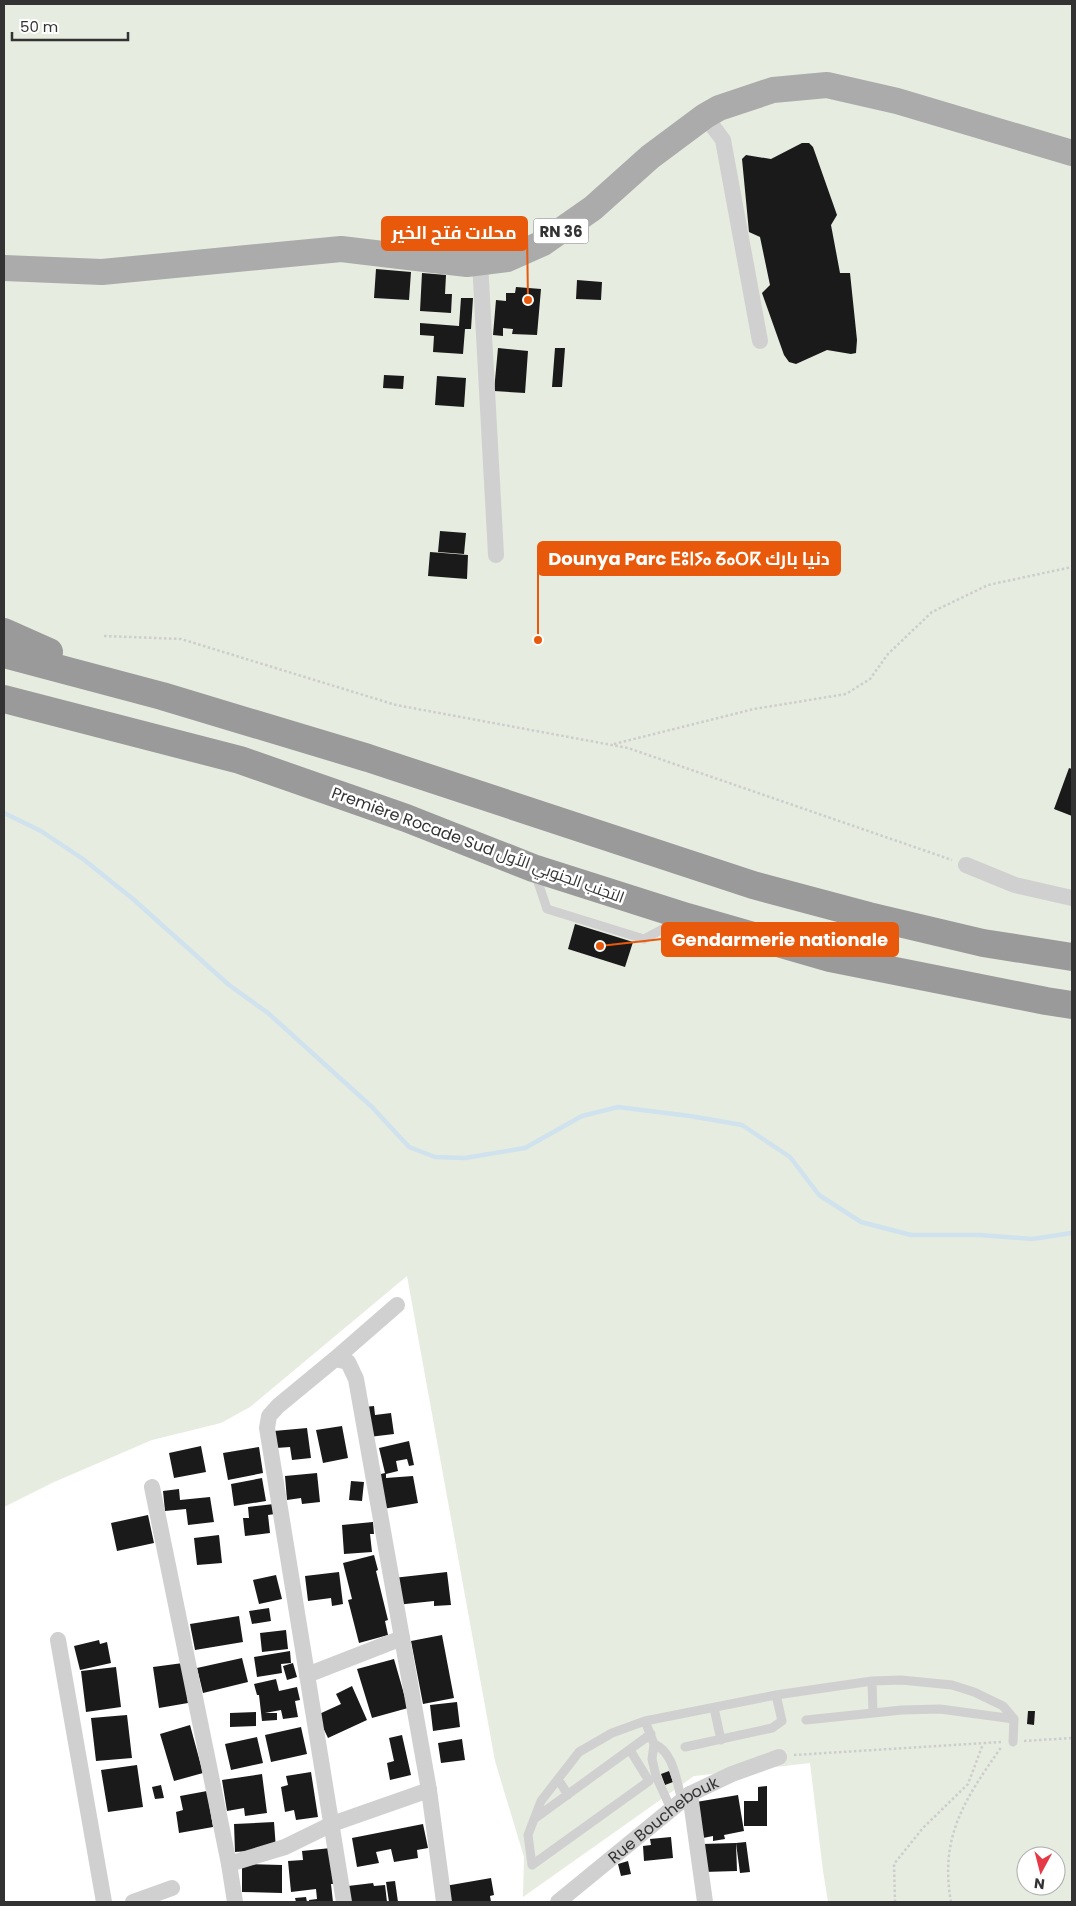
<svg xmlns="http://www.w3.org/2000/svg" width="1076" height="1906" font-family="Poppins,Cairo,'Noto Sans Tifinagh',sans-serif">
	<rect width="100%" height="100%" fill="#fff"/>
	<path fill="#e6ecdf" fill-rule="evenodd" d="M4 4H1072V1902H828L823 1871 810 1763 694 1776 523 1897 524 1857 495 1761 407 1276 250 1407 221 1423 152 1440 54 1482 4 1507ZM1026 1856H1056V1886H1026Z"/>
	<g fill="none" stroke-linecap="round" stroke-linejoin="round">
		<path stroke="#cfe2ee" stroke-width="4.5" d="M4 813 41 831 83 859 133 899 229 985 268 1013 372 1107 409 1147 435 1157 465 1158 525 1148 582 1116 618 1107 690 1116 742 1125 790 1157 819 1195 861 1222 911 1235H981L1032 1239 1072 1233"/>
	</g>
	<path fill="#1a1a1a" d="M802 143H809L813 147 837 215 831 225 840 273H850L857 340 856 353 851 354 827 350 796 364 789 362 784 355 762 293 770 285 760 237 749 232 742 159 746 155 771 159Z
		M376 269 411 272 409 300 374 298Z
		M422 273 446 275 445 294H452L451 313 420 311Z
		M577 280 602 282 601 300 576 299Z
		M516 287 541 289 537 335 512 334 513 329 503 328V336L493 335 496 300 506 301V293H515Z
		M461 298H473L471 329H465L463 354 433 352 434 336 420 335V323L459 326Z
		M498 348 528 351 525 393 494 391Z
		M555 348H565L562 387H552Z
		M384 375 404 376 403 389 383 388Z
		M437 376 466 378 464 407 435 405Z
		M440 531 466 533 464 554 438 552Z
		M430 552 468 555 467 579 428 576Z
		M1069 768 1072 769V816L1054 809Z
		M575 924 633 942 625 967 568 949Z
		M374 1406 375 1415 391 1413 394 1434 369 1437 364 1407Z
		M342 1426 348 1458 323 1463 316 1430Z
		M307 1428 311 1458 292 1460 290 1447 276 1448 274 1431Z
		M409 1441 414 1465 409 1466 407 1459 396 1461 398 1471 386 1474V1478L413 1476 418 1503 383 1509 377 1475 385 1473 379 1448Z
		M201 1446 206 1472 174 1478 169 1453Z
		M259 1447 263 1473 228 1480 223 1453Z
		M317 1473 320 1502 302 1504 301 1498 287 1500 285 1476Z
		M262 1478 266 1501 234 1506 231 1484Z
		M351 1481 364 1482 362 1501 349 1500Z
		M179 1489 180 1500 210 1497 214 1522 188 1525 186 1509 165 1511 163 1491Z
		M274 1504 275 1514 268 1515 270 1533 245 1536 243 1518H249L248 1507Z
		M148 1515 154 1543 117 1551 111 1523Z
		M373 1522 374 1534H370L372 1552 344 1554 342 1525Z
		M219 1535 222 1563 197 1565 194 1538Z
		M374 1555 378 1570 376 1571 388 1620 385 1621 388 1635 359 1643 348 1600 352 1599 343 1563Z
		M339 1572 343 1604 332 1606 331 1598 308 1601 305 1576Z
		M447 1572 451 1605 434 1606V1601L396 1605 393 1578Z
		M276 1575 282 1599 259 1604 253 1580Z
		M269 1608 271 1621 252 1624 249 1611Z
		M239 1616 243 1642 195 1650 190 1624Z
		M286 1630 288 1649 262 1652 260 1633Z
		M442 1635 454 1698 423 1704 411 1641Z
		M99 1640 100 1644 107 1642 111 1663 80 1670 74 1646Z
		M290 1651 291 1663 281 1664 282 1673 257 1677 254 1657Z
		M242 1658 248 1682 203 1693 197 1668Z
		M394 1659 408 1708 372 1718 357 1669Z
		M183 1663 188 1703 159 1708 153 1667Z
		M293 1663 297 1677 287 1680 283 1666Z
		M116 1667 121 1707 86 1712 81 1671Z
		M276 1679 279 1691 297 1687 300 1700 295 1701 298 1717 283 1719 281 1710 265 1713H277V1720L262 1721 259 1695H257L254 1684Z
		M352 1686 367 1720 328 1738 317 1715 341 1704 336 1694Z
		M457 1702 460 1727 433 1731 430 1705Z
		M1028 1711H1035L1034 1725 1027 1724Z
		M256 1712V1726L230 1727V1713Z
		M127 1715 132 1758 96 1761 91 1718Z
		M190 1725 203 1773 174 1781 160 1734Z
		M301 1727 307 1754 271 1762 265 1735Z
		M402 1735 411 1775 390 1780 387 1763 394 1761 389 1738Z
		M257 1737 263 1763 231 1770 225 1744Z
		M462 1739 465 1760 441 1763 438 1743Z
		M137 1765 143 1807 108 1812 101 1770Z
		M669 1771 673 1782 665 1785 661 1774Z
		M311 1772 318 1817 296 1820 294 1810 285 1812 281 1787 288 1785 286 1776Z
		M262 1774 267 1813 245 1816 244 1808 227 1811 222 1780Z
		M161 1785 164 1798 155 1799 152 1787Z
		M767 1786V1826H744V1801H758V1787Z
		M207 1791 213 1827 179 1833 176 1812 183 1810 180 1796Z
		M738 1795 744 1831 724 1835 725 1839 713 1841V1836L703 1838 696 1802Z
		M274 1822 276 1849 235 1852 234 1824Z
		M423 1824 428 1848 417 1850 418 1858 394 1862 391 1849 376 1852 379 1863 357 1867 352 1838Z
		M671 1837 673 1858 644 1861 643 1846 651 1845 650 1839Z
		M746 1842 750 1872 740 1873 736 1843Z
		M736 1843 737 1871 703 1872 702 1844Z
		M331 1848 334 1884H331L333 1902H309V1900L317 1899 316 1889 291 1892 288 1861 303 1860 302 1851Z
		M628 1861 631 1874 621 1876 618 1864Z
		M242 1864 282 1865V1893L242 1892Z
		M491 1878 494 1895 490 1896 491 1902H448L445 1886Z
		M395 1881 398 1902H389L386 1882Z
		M373 1883 374 1886 385 1885 387 1902H350L348 1886Z
		M306 1897 307 1902H296L295 1898Z"/>
	<g fill="none" stroke-linecap="round" stroke-linejoin="round">
		<path stroke="#cdcdcd" stroke-width="2.5" stroke-dasharray="2.5 2.5" stroke-linecap="butt" d="M104 636 181 639 396 705 628 748 952 860
			M614 744 754 709 846 694 870 679 888 654 932 612 988 585 1072 567
			M1024 1741 1072 1738
			M794 1755 1001 1742
			M895 1902 894 1864 923 1828 968 1784 983 1744
			M951 1902C939 1835 966 1798 1002 1746"/>
		<path stroke="#d0d0d0" stroke-width="9" d="M535 873 547 909 644 939 680 920
			M872 1681 873 1713
			M714 1708 721 1740
			M806 1720 902 1710 940 1709 1014 1719
			M645 1721 654 1744C674 1752 676 1781 682 1800
			M654 1744 652 1759 656 1776 671 1809
			M685 1747 772 1728 782 1721 776 1695
			M630 1750 649 1781 532 1865 528 1835 541 1801 579 1752 612 1733 645 1721 776 1695 872 1681 901 1680 952 1685 974 1692 1003 1706 1014 1719 1013 1742
			M558 1779 568 1795
			M534 1819 651 1734"/>
		<g stroke="#d0d0d0" stroke-width="16">
			<path d="M705 116 723 140 760 341"/>
			<path d="M480 262 496 555"/>
			<path d="M966 865 1015 885 1072 898"/>
			<path d="M335 1359 348 1362 356 1379 429 1790 444 1902"/>
			<path d="M152 1487 229 1864 235 1902"/>
			<path d="M58 1640 104 1902"/>
			<path d="M307 1675 402 1638"/>
			<path d="M690 1794 705 1902"/>
			<path d="M229 1864 285 1847 332 1824 429 1790"/>
			<path d="M133 1902 172 1888"/>
			<path d="M344 1902 267 1428 269 1416 278 1406 335 1359 397 1305"/>
			<path id="s1" d="M558 1902 690 1794 732 1774 779 1757"/>
		</g>
		<path stroke="#ababab" stroke-width="26" d="M4 268 102 272 341 249 467 264 507 259 543 243 593 208 650 157 705 116 719 108 773 90 827 85 897 101 1072 153"/>
		<path stroke="#9a9a9a" stroke-width="28" d="M4 632 49 652
			M4 654 162 696 368 758 753 885 869 916 983 943 1072 957
			M4 699 240 760 406 818 533 868 687 917 830 958 1046 1001 1072 1005"/>
	</g>
	<g text-anchor="middle" dominant-baseline="central" stroke-width="5" stroke-linejoin="round" paint-order="stroke">
		<rect fill="#fff" stroke="#707070" stroke-width="1" x="533.5" y="218.5" width="55" height="25" rx="4"/>
		<g font-size="15" font-weight="bold" fill="#333">
			<text x="561" y="231">RN 36</text>
		</g>
		<g font-size="16" fill="#333" stroke="#fff">
			<text transform="translate(478 845) rotate(20)">Première Rocade Sud التجنب الجنوبي الأول</text>
			<text stroke="none"><textPath href="#s1" startOffset="134">Rue Bouchebouk</textPath></text>
		</g>
	</g>
	<path fill="none" stroke="#e8590c" stroke-width="2" d="M528 300L527 233M538 640L538 559M600 946L662 939"/>
	<g fill="#e8590c" stroke="#fff" stroke-width="2">
		<circle cx="528" cy="300" r="5"/>
		<circle cx="538" cy="640" r="5"/>
		<circle cx="600" cy="946" r="5"/>
	</g>
	<g fill="#e8590c" stroke="#e8590c" stroke-width="2">
		<rect x="382" y="217" width="145" height="33" rx="5"/>
		<rect x="538" y="542" width="302" height="33" rx="5"/>
		<rect x="662" y="923" width="236" height="33" rx="5"/>
	</g>
	<g font-size="18" text-anchor="middle" font-weight="bold" fill="#fff">
		<text x="454" y="239">محلات فتح الخير</text>
		<text x="689" y="565">Dounya Parc ⴹⵓⵏⵢⴰ ⵒⴰⵔⴽ دنيا بارك</text>
		<text x="780" y="946">Gendarmerie nationale</text>
	</g>
	<rect width="1076" height="1906" fill="none" stroke="#333333" stroke-width="10"/>
	<g transform="translate(1041 1871) rotate(187)"><circle r="24" fill="#ffffff" stroke="#adadad"/>
	<path d="M0-4L9 19L0 12L-9 19Z" fill="#e63946"/>
	<text y="-8" font-size="14" font-weight="bold" text-anchor="middle" fill="#333333">N</text>
	</g>
	<path d="M12 32v8h116v-8" fill="none" stroke="#333333" stroke-width="2.5"/>
	<text x="20" y="32" font-size="15" fill="#333333" stroke="#ffffff" stroke-width="4" paint-order="stroke">50 m</text>
</svg>
